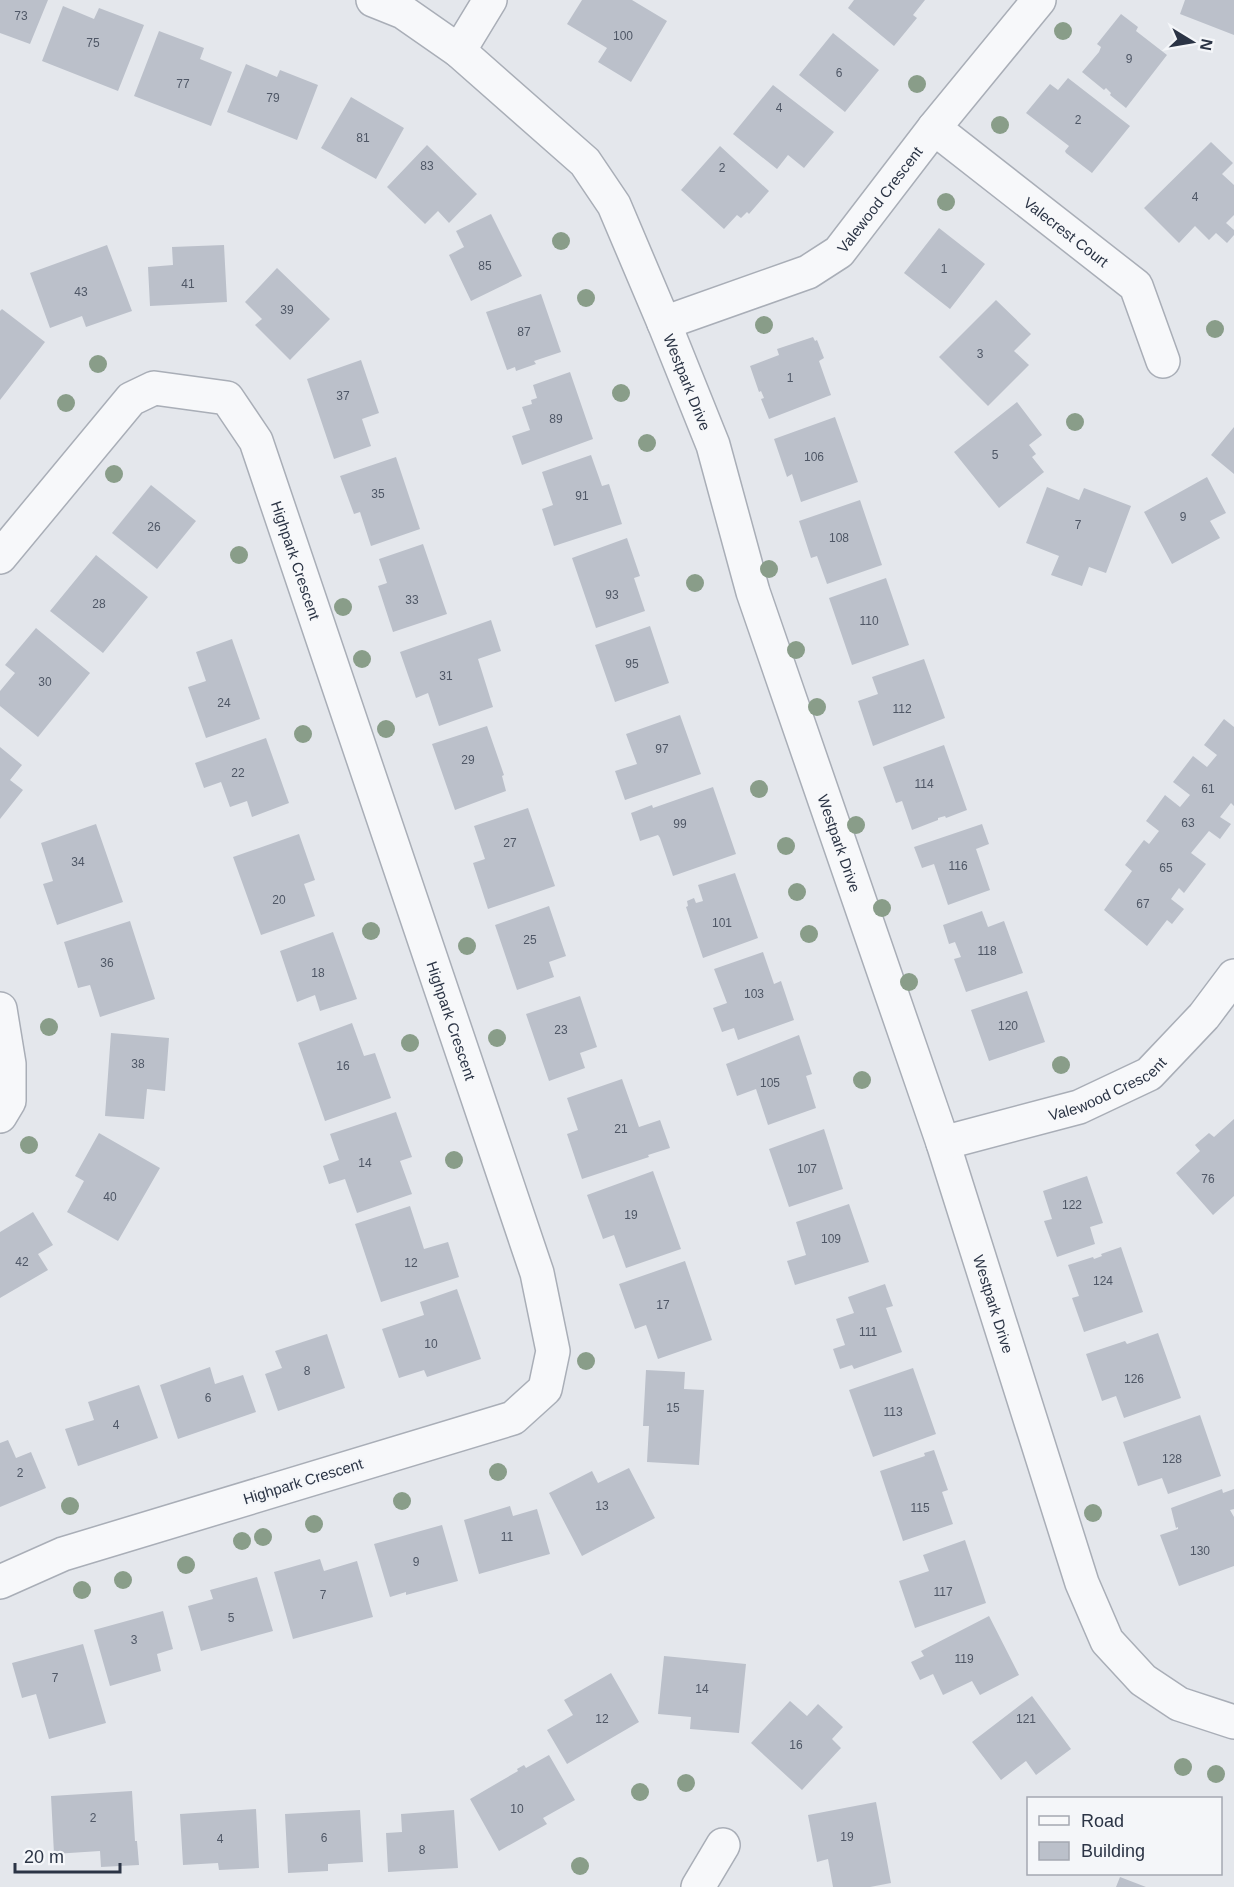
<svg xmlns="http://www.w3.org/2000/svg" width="1234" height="1887" font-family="Helvetica,sans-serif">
	<rect width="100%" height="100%" fill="#e4e7ec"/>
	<path fill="#bbc0ca" d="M0 0H48L30 44 0 33Z
		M582 0H632L667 21 631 82 598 62 607 48 567 24Z
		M854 0H925L913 15 917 18 894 46 848 8Z
		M1185 0H1234V35L1180 14Z
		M63 6 94 19 99 8 144 25 118 91 42 61Z
		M1121 14 1138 27 1136 31 1167 55 1126 108 1110 95 1111 93 1106 88 1104 90 1082 72 1099 52 1101 47 1097 44Z
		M159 31 204 48 200 59 232 72 211 126 134 96Z
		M833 33 879 70 845 112 799 75Z
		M246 64 277 77 280 70 318 85 297 140 227 112Z
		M1068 78 1130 126 1092 173 1066 153 1065 151 1069 146 1026 113 1050 84 1058 90Z
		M773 85 834 132 804 168 788 155 777 169 733 134Z
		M351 97 404 128 376 179 321 148Z
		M1211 142 1233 163 1222 174 1234 185V215L1226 223 1234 230V235L1227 243 1216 233 1209 240 1195 226 1179 243 1144 208Z
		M427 145 477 194 449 223 438 211 425 224 387 187Z
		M720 146 769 191 749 214 747 212 741 218 737 215 724 229 681 190Z
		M491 214 522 276 471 301 449 255 464 247 456 231Z
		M939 228 985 264 950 309 904 273Z
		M107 245 132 311 86 327 82 316 50 328 30 273Z
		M224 245 227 302 150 306 148 267 173 265 172 247Z
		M277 268 330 319 290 360 255 325 262 319 245 302Z
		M541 294 561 352 534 361 536 364 516 371 515 367 507 370 486 312Z
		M996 300 1031 334 1014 351 1029 365 988 406 939 357Z
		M2 309 45 342 0 400V311Z
		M813 337 815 341 817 340 824 358 819 361 831 395 769 419 761 399 764 398 761 391 759 392 750 366 779 355 777 349Z
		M361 360 379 413 362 419 371 446 334 459 307 379Z
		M570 372 593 439 522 465 512 436 530 430 522 407 532 404 531 400 537 398 533 385Z
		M1017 402 1042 435 1029 445 1036 454 1032 457 1044 472 999 508 954 452Z
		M835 417 858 482 801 502 792 474 787 477 774 439Z
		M1234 427V474L1211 455Z
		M591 455 602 486 609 484 622 524 554 546 542 509 553 505 542 472Z
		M396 457 420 529 371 546 360 512 354 514 340 476Z
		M1207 477 1226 513 1210 521 1220 538 1172 564 1144 512Z
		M151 485 196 521 157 569 112 533Z
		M1047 487 1079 500 1084 488 1131 506 1106 573 1089 567 1082 586 1051 575 1059 556 1026 543Z
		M860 500 882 565 827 584 817 556 811 558 799 521Z
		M627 538 640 576 634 578 645 611 596 628 572 558Z
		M423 544 447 614 393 632 378 586 387 583 379 559Z
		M96 555 148 597 103 653 50 611Z
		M886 578 909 645 852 665 829 598Z
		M491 620 501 651 478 659 493 707 439 726 428 693 416 698 400 652Z
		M650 626 669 683 615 702 595 645Z
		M36 628 90 673 38 737 0 706V691L15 673 5 665Z
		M232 639 260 719 206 738 188 687 206 681 196 652Z
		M924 659 945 718 873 746 858 701 878 694 872 677Z
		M680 715 701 774 625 800 615 771 637 764 626 734Z
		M1224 719 1234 727V806L1231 803 1220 817 1231 824 1220 839 1209 831 1191 853 1206 864 1184 893 1179 888 1171 899 1184 909 1172 924 1167 920 1147 946 1104 910 1132 871 1125 865 1144 840 1149 844 1159 831 1146 821 1165 795 1180 807 1190 795 1173 782 1193 756 1207 767 1217 755 1204 745Z
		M487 726 504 775 502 776 506 791 455 810 432 744Z
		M266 738 289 803 252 817 247 801 230 807 221 782 204 788 195 763Z
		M944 745 967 810 946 818 945 816 938 818V820L912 830 902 801 896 803 883 767Z
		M0 747 22 765 10 780 23 790 0 819Z
		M713 787 736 854 673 876 660 838 658 835 640 841 631 813 652 805 653 808Z
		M528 808 555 886 488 909 473 863 485 859 474 826Z
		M96 824 123 902 57 925 43 884 53 881 41 843Z
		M982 824 989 844 976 849 990 890 948 905 934 864 922 868 914 847Z
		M299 834 315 880 304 884 315 916 261 935 233 857Z
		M735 873 758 938 703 958 686 907 688 906 687 901 694 898 696 903 703 901 698 885Z
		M549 906 566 956 549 962 554 977 517 990 495 925Z
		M982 911 988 927 1004 921 1023 973 966 992 954 959 961 957 955 942 949 944 943 925Z
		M130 921 155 999 100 1017 90 985 78 988 64 942Z
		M333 932 357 999 320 1011 315 995 297 1002 280 951Z
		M763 952 774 984 781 981 794 1020 738 1040 734 1028 722 1032 713 1008 727 1003 714 969Z
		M1027 991 1045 1042 989 1061 971 1010Z
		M580 996 597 1047 580 1053 585 1068 549 1081 526 1014Z
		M352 1023 364 1056 375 1053 391 1098 325 1121 298 1043Z
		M111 1033 169 1038 165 1091 147 1089 144 1119 105 1116Z
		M799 1035 812 1074 806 1076 816 1108 768 1125 756 1089 737 1096 726 1064Z
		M622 1079 639 1127 660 1120 670 1148 648 1155 649 1157 582 1179 567 1134 578 1130 567 1098Z
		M396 1112 412 1157 400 1161 412 1194 357 1213 345 1179 329 1184 323 1166 339 1160 330 1134Z
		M1234 1119V1196L1213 1215 1176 1173 1200 1151 1195 1145 1209 1133 1214 1137Z
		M824 1129 843 1189 789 1207 769 1149Z
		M99 1133 160 1168 118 1241 67 1212 84 1181 75 1176Z
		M653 1171 681 1249 626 1268 614 1235 603 1239 587 1195Z
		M1087 1176 1103 1223 1090 1227 1095 1244 1057 1257 1044 1221 1052 1219 1043 1191Z
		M849 1204 869 1262 795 1285 787 1261 806 1255 796 1222Z
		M410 1206 424 1249 448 1242 459 1277 381 1302 355 1224Z
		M33 1212 53 1245 38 1254 48 1270 0 1298V1232Z
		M1121 1247 1143 1312 1084 1332 1072 1298 1079 1296 1068 1265 1093 1257 1094 1259 1102 1256 1101 1254Z
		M685 1261 712 1340 658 1359 646 1325 635 1329 619 1284Z
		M885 1284 893 1306 886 1308 902 1352 854 1369 852 1365 840 1369 833 1349 845 1345 836 1319 854 1313 848 1297Z
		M457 1289 481 1359 427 1377 424 1370 399 1378 382 1329 424 1315 420 1302Z
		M1158 1333 1181 1398 1124 1418 1116 1396 1102 1401 1086 1354 1125 1341 1127 1344Z
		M327 1334 345 1388 278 1411 265 1374 282 1368 275 1351Z
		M210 1367 215 1384 243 1375 256 1412 178 1439 160 1385Z
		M913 1368 936 1434 873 1457 849 1390Z
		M646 1370 685 1372 684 1389 704 1390 699 1465 647 1462 649 1426H643Z
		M139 1385 158 1438 78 1466 65 1429 94 1420 88 1402Z
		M1200 1415 1221 1476 1168 1494 1162 1478 1138 1486 1123 1442Z
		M8 1440 16 1458 31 1452 46 1488 0 1507V1443Z
		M934 1450 948 1490 942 1492 953 1524 903 1541 880 1471 925 1456 924 1453Z
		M629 1468 655 1518 582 1556 549 1493 592 1471 598 1483Z
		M1222 1489 1223 1493 1234 1489V1509L1230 1510 1234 1517V1566L1179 1586 1160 1535 1178 1529V1527L1176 1528 1171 1508Z
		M510 1506 513 1516 537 1509 550 1554 479 1574 464 1520Z
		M442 1525 458 1581 406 1595V1592L390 1597 374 1544Z
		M965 1540 986 1603 915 1628 899 1581 929 1571 923 1555Z
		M320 1559 324 1571 357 1561 373 1617 293 1639 274 1572Z
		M257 1577 273 1631 201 1651 188 1606 213 1599 210 1590Z
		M163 1611 173 1649 157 1654 161 1671 110 1686 94 1630Z
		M989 1616 1019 1675 980 1695 972 1681 943 1695 933 1674 920 1680 911 1662 924 1656 921 1651Z
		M83 1644 106 1723 49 1739 36 1694 22 1698 12 1663Z
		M664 1656 746 1664 739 1733 690 1729 691 1717 658 1714Z
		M611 1673 639 1722 567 1764 547 1730 573 1715 564 1700Z
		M1032 1696 1071 1749 1036 1775 1026 1761 1001 1780 972 1742Z
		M790 1701 807 1716 818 1704 843 1727 832 1739 841 1748 802 1790 751 1743Z
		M549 1755 575 1800 543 1818 547 1824 499 1851 470 1799 518 1771 517 1769 524 1765 526 1768Z
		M132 1791 135 1841H137L139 1865 101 1867 100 1851 54 1854 51 1796Z
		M876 1802 891 1883 870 1887H833L828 1859 817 1862 808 1815Z
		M256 1809 259 1868 219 1870 218 1863 183 1865 180 1814Z
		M360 1810 363 1862 328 1864V1871L288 1873 285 1814Z
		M454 1810 458 1868 388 1872 386 1833 402 1832 401 1814Z
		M1120 1877 1146 1887H1116Z"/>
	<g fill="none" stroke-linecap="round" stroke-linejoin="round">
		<defs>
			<g id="minor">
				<path id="s1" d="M373 0 403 12 459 51 585 162 614 205 664 323 713 445 753 592 943 1143 1082 1583 1107 1641 1143 1680 1179 1704 1234 1722"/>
				<path d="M459 51 490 0"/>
				<path id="s2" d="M934 128 1136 286 1163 361"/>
				<path id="s3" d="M664 323 808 272 839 252 934 128 1039 0"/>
				<path id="s4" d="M0 557 131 399 154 388 227 398 256 441 537 1273 553 1351 545 1389 513 1418 63 1554 0 1582"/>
				<path d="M0 1009 9 1064V1101L0 1116"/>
				<path id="s5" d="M943 1143 1079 1107 1149 1074 1204 1016 1234 976"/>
				<path d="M698 1887 723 1845"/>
			</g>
		</defs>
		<use href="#minor" stroke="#a9aeb7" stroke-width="36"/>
		<use href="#minor" stroke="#f7f8fa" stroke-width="33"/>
	</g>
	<g fill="#899d89">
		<circle cx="1063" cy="31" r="9"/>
		<circle cx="917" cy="84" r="9"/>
		<circle cx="1000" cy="125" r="9"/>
		<circle cx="946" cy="202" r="9"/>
		<circle cx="561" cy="241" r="9"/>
		<circle cx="586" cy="298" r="9"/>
		<circle cx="764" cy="325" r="9"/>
		<circle cx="1215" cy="329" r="9"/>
		<circle cx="98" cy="364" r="9"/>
		<circle cx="621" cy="393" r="9"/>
		<circle cx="66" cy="403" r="9"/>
		<circle cx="1075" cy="422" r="9"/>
		<circle cx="647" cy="443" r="9"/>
		<circle cx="114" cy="474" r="9"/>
		<circle cx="239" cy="555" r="9"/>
		<circle cx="769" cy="569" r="9"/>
		<circle cx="695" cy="583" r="9"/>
		<circle cx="343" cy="607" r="9"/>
		<circle cx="796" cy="650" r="9"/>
		<circle cx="362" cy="659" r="9"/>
		<circle cx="817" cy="707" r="9"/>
		<circle cx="386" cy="729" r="9"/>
		<circle cx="303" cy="734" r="9"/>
		<circle cx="759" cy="789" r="9"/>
		<circle cx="856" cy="825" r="9"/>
		<circle cx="786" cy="846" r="9"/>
		<circle cx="797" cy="892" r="9"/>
		<circle cx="882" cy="908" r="9"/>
		<circle cx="371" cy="931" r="9"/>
		<circle cx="809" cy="934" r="9"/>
		<circle cx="467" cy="946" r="9"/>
		<circle cx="909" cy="982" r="9"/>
		<circle cx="49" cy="1027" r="9"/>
		<circle cx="497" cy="1038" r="9"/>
		<circle cx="410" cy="1043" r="9"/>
		<circle cx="1061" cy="1065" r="9"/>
		<circle cx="862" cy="1080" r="9"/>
		<circle cx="29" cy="1145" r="9"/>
		<circle cx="454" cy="1160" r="9"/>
		<circle cx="586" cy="1361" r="9"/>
		<circle cx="498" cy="1472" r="9"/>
		<circle cx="402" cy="1501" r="9"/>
		<circle cx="70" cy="1506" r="9"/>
		<circle cx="1093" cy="1513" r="9"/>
		<circle cx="314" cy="1524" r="9"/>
		<circle cx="263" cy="1537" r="9"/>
		<circle cx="242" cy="1541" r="9"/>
		<circle cx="186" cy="1565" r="9"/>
		<circle cx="123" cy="1580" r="9"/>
		<circle cx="82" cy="1590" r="9"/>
		<circle cx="1183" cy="1767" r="9"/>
		<circle cx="1216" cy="1774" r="9"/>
		<circle cx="686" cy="1783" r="9"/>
		<circle cx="640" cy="1792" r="9"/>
		<circle cx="580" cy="1866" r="9"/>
	</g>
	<g text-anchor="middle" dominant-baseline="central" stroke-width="4.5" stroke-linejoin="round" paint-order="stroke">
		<g font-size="12" fill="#4f5766">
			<text x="21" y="16">73</text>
			<text x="623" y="36">100</text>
			<text x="93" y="43">75</text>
			<text x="1129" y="59">9</text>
			<text x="839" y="73">6</text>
			<text x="183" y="84">77</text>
			<text x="273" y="98">79</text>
			<text x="779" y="108">4</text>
			<text x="1078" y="120">2</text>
			<text x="363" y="138">81</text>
			<text x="427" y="166">83</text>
			<text x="722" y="168">2</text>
			<text x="1195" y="197">4</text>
			<text x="485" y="266">85</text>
			<text x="944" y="269">1</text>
			<text x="188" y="284">41</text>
			<text x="81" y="292">43</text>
			<text x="287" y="310">39</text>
			<text x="524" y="332">87</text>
			<text x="980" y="354">3</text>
			<text x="790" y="378">1</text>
			<text x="343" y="396">37</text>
			<text x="556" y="419">89</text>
			<text x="995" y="455">5</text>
			<text x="814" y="457">106</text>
			<text x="378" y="494">35</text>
			<text x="582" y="496">91</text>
			<text x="1183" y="517">9</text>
			<text x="1078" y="525">7</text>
			<text x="154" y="527">26</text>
			<text x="839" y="538">108</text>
			<text x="612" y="595">93</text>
			<text x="412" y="600">33</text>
			<text x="99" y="604">28</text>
			<text x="869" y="621">110</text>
			<text x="632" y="664">95</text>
			<text x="446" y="676">31</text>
			<text x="45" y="682">30</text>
			<text x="224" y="703">24</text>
			<text x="902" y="709">112</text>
			<text x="662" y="749">97</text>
			<text x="468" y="760">29</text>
			<text x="238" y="773">22</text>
			<text x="924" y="784">114</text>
			<text x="1208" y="789">61</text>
			<text x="1188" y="823">63</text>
			<text x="680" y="824">99</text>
			<text x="510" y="843">27</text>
			<text x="78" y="862">34</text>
			<text x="958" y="866">116</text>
			<text x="1166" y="868">65</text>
			<text x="279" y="900">20</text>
			<text x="1143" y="904">67</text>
			<text x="722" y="923">101</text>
			<text x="530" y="940">25</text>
			<text x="987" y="951">118</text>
			<text x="107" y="963">36</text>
			<text x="318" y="973">18</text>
			<text x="754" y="994">103</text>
			<text x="1008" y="1026">120</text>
			<text x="561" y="1030">23</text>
			<text x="138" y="1064">38</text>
			<text x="343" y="1066">16</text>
			<text x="770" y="1083">105</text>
			<text x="621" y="1129">21</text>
			<text x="365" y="1163">14</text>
			<text x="807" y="1169">107</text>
			<text x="1208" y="1179">76</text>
			<text x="110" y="1197">40</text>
			<text x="1072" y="1205">122</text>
			<text x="631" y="1215">19</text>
			<text x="831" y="1239">109</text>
			<text x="22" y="1262">42</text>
			<text x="411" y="1263">12</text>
			<text x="1103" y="1281">124</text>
			<text x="663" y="1305">17</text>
			<text x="868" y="1332">111</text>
			<text x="431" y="1344">10</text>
			<text x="307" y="1371">8</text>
			<text x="1134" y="1379">126</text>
			<text x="208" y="1398">6</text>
			<text x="673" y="1408">15</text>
			<text x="893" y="1412">113</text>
			<text x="116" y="1425">4</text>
			<text x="1172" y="1459">128</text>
			<text x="20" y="1473">2</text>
			<text x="602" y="1506">13</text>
			<text x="920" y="1508">115</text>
			<text x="507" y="1537">11</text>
			<text x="1200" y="1551">130</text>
			<text x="416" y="1562">9</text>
			<text x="943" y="1592">117</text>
			<text x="323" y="1595">7</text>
			<text x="231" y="1618">5</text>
			<text x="134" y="1640">3</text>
			<text x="964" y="1659">119</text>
			<text x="55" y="1678">7</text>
			<text x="702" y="1689">14</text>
			<text x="602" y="1719">12</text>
			<text x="1026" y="1719">121</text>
			<text x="796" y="1745">16</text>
			<text x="517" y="1809">10</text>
			<text x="93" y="1818">2</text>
			<text x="847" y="1837">19</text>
			<text x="324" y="1838">6</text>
			<text x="220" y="1839">4</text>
			<text x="422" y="1850">8</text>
		</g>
		<g font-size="15" fill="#2b3445" stroke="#f4f6f9">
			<text stroke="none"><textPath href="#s3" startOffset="256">Valewood Crescent</textPath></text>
			<text stroke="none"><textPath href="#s2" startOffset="168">Valecrest Court</textPath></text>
			<text stroke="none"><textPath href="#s1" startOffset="512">Westpark Drive</textPath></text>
			<text stroke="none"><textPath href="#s4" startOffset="482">Highpark Crescent</textPath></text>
			<text stroke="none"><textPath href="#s1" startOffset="998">Westpark Drive</textPath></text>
			<text stroke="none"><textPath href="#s4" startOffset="968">Highpark Crescent</textPath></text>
			<text stroke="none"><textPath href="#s5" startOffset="174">Valewood Crescent</textPath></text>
			<text stroke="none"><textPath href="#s1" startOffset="1484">Westpark Drive</textPath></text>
			<text transform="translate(303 1481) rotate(-17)">Highpark Crescent</text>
		</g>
	</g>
	<rect x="1027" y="1797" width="195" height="78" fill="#f4f6f9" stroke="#a4a8b1" stroke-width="1.5"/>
	<rect x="1039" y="1816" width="30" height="9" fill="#f7f8fa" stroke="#a4a8b1" stroke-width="1.5"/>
	<text x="1081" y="1827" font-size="18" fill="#2b3445">Road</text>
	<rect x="1039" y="1842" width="30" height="18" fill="#bbc0ca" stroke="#a4a8b1" stroke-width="1.5"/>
	<text x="1081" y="1857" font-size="18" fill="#2b3445">Building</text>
	<g transform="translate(1192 42) rotate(101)" stroke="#f4f6f9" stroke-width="4.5" paint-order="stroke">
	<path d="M0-4.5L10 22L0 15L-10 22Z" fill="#2b3445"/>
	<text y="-9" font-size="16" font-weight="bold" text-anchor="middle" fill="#2b3445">N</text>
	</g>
	<path d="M15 1863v9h105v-9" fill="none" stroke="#2b3445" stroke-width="3"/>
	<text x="24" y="1863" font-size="18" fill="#2b3445" stroke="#f4f6f9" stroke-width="4.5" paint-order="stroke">20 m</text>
</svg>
